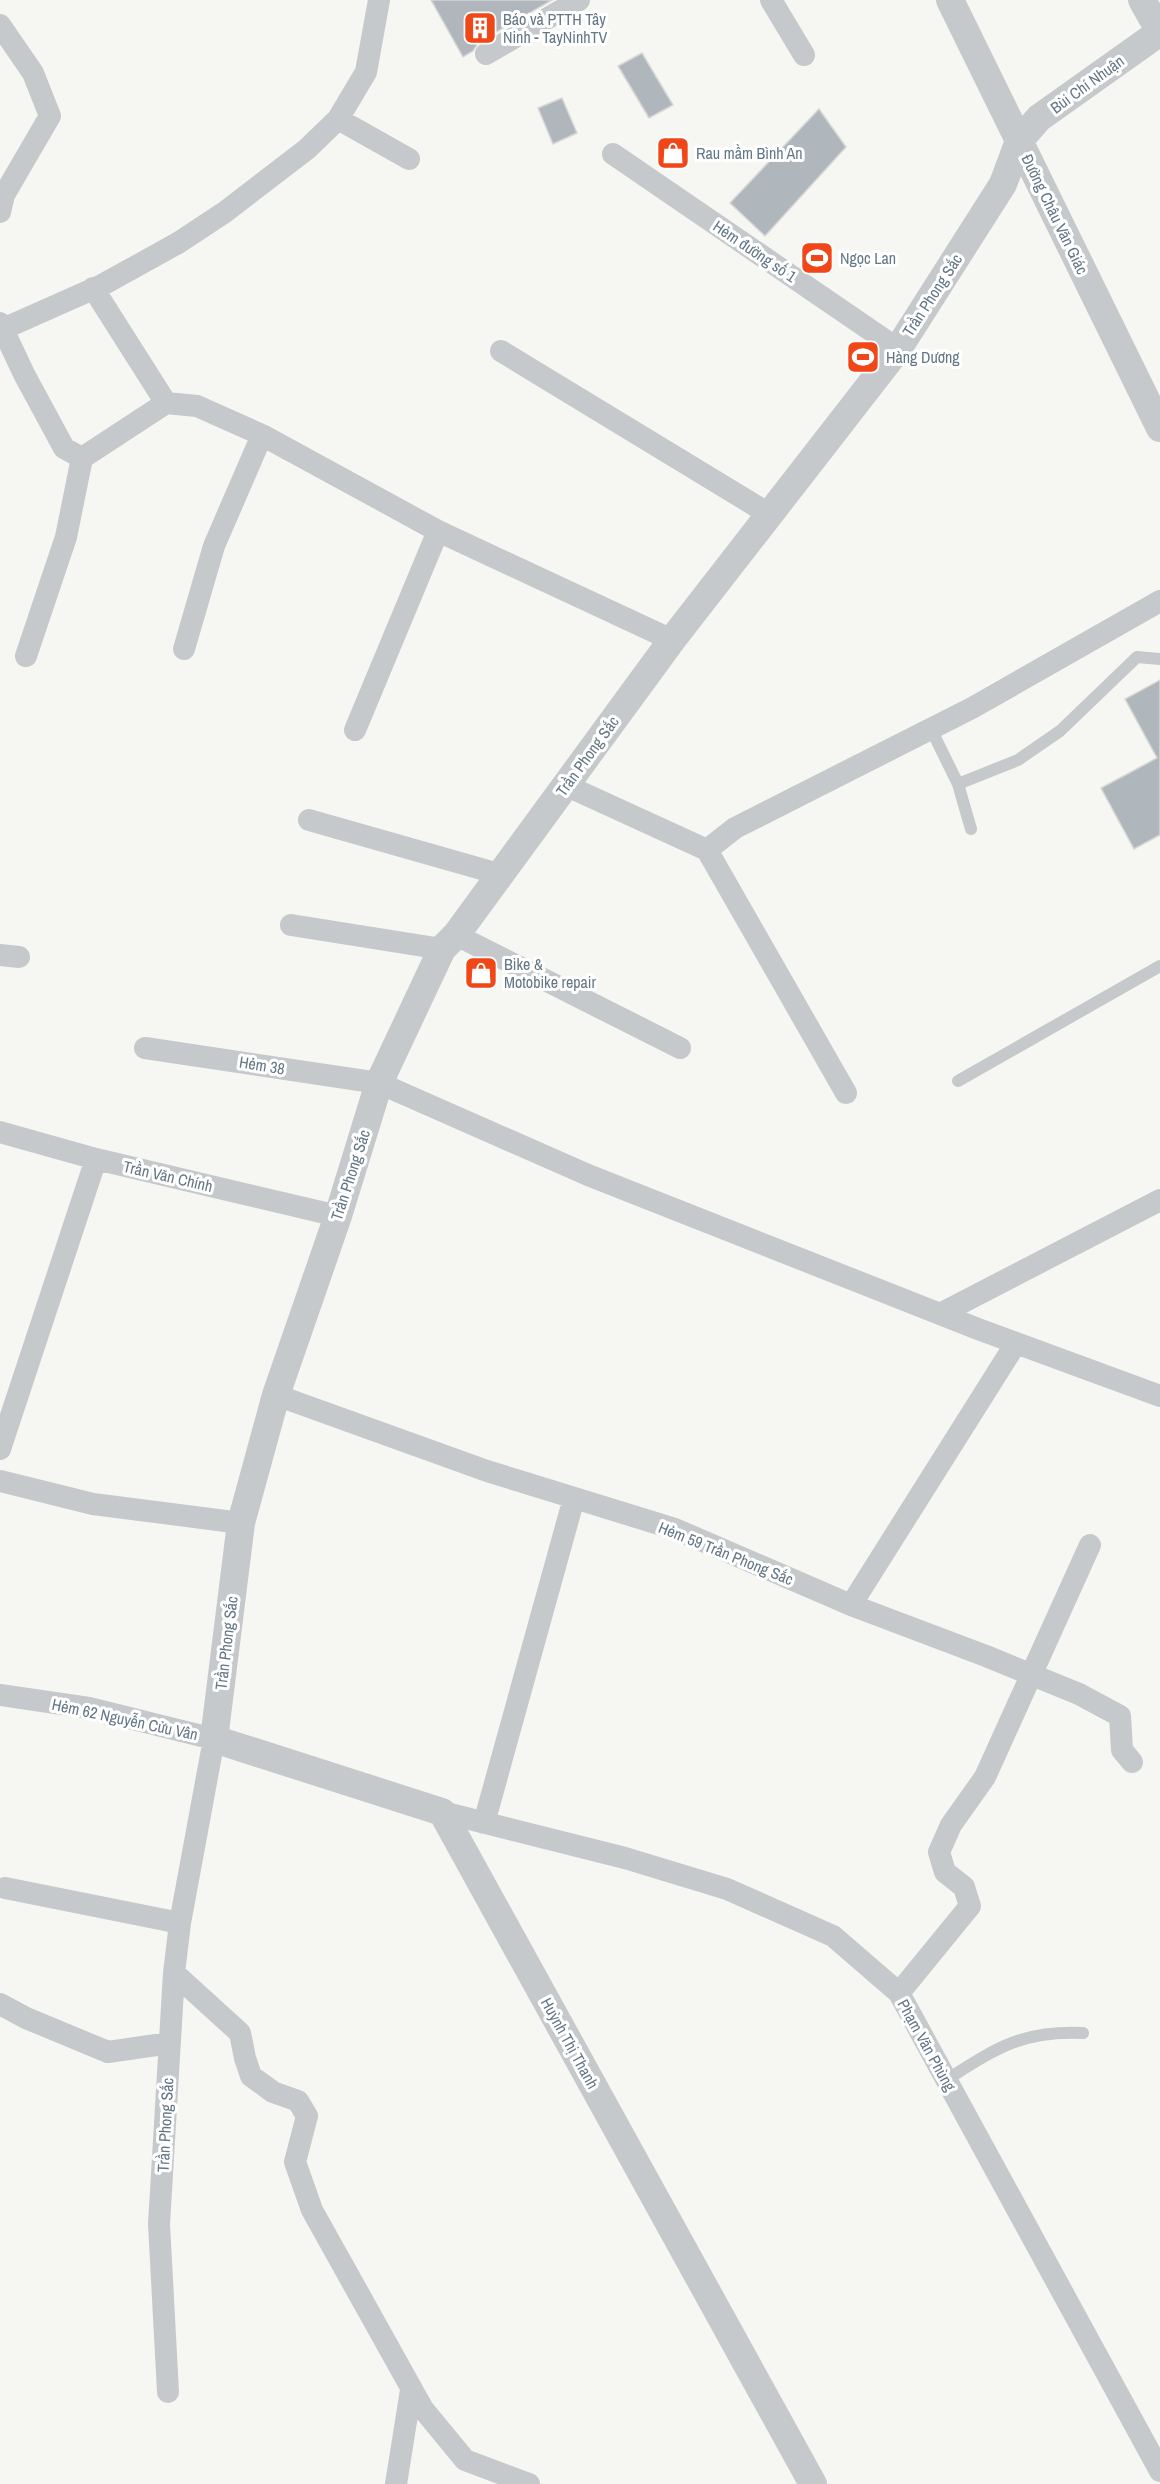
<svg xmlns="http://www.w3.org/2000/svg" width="1160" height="2484" font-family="'Archivo Narrow',sans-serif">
	<rect width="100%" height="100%" fill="#f6f6f2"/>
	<path fill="#afb6bc" stroke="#d7d7d5" stroke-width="1.5" d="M431 0H552L479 42 473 51 463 57Z
		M642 53 673 105 649 118 618 66Z
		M562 98 577 133 553 144 538 108Z
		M819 109 846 147 765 236 730 203Z
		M1160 680V835L1134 849 1101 788 1157 758 1125 699Z"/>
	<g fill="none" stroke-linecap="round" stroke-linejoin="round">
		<path stroke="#c5c9cc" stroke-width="12" d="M931 729 958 784
			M971 829 958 784 1018 760 1060 731 1137 657 1160 659
			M958 1081 1160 966
			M946 2080C995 2049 1022 2030 1083 2033"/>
		<path stroke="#c5c9cc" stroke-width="22" d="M771 0 804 55
			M0 25 33 73 50 116 4 195 0 212
			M486 54 579 0
			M338 119 409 159
			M613 154 898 349
			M93 288 166 403
			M0 323 24 374 64 448 82 458 166 403
			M3 329 102 285 178 243 225 212 307 149 338 119 366 72 379 0
			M501 351 769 514
			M166 403 197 406 262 435 438 531 672 640
			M184 649 214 546 262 435
			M26 656 66 537 82 458
			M355 730 438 531
			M565 785 707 850 735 828 972 708 1160 601
			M309 820 499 874
			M707 850 846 1093
			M291 925 442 949
			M456 935 680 1048
			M0 955 19 957
			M145 1048 379 1083 588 1175 978 1329 1160 1396
			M0 1132 96 1159 338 1216
			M940 1314 1160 1200
			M276 1395 487 1471 675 1529 851 1605 986 1656 1079 1694 1120 1716 1122 1750 1132 1762
			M0 1449 96 1159
			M0 1481 93 1504 241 1523
			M851 1605 1016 1343
			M0 1695 89 1708 214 1739 180 1923 174 1973 159 2224 168 2392
			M442 1812 625 1858 727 1889 833 1936 899 1993 1160 2471
			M484 1823 574 1498
			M5 1888 180 1923
			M174 1973 240 2033 245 2058 251 2076 273 2092 298 2101 307 2116 295 2162 312 2210 423 2409 465 2460 529 2484
			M899 1993 970 1906 964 1887 945 1872 939 1852 951 1825 985 1777 1090 1545
			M0 2004 26 2018 108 2052 170 2043
			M396 2484 411 2390"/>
		<path stroke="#c5c9cc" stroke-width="28" d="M950 0 1160 428
			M1142 0 1160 32
			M813 2484 442 1812 214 1739 241 1523 276 1395 338 1216 379 1083 442 949 456 935 672 640 898 349 1003 184 1019 141 1039 118 1160 32"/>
	</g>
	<defs>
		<symbol id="building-square" viewBox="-11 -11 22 22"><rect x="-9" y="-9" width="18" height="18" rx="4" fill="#f04618" stroke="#fff"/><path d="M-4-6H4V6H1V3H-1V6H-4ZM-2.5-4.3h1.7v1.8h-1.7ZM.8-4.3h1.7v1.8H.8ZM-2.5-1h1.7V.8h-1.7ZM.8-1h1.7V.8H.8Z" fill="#fff"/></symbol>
		<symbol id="shop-square" viewBox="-11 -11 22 22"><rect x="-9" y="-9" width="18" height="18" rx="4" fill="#f04618" stroke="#fff"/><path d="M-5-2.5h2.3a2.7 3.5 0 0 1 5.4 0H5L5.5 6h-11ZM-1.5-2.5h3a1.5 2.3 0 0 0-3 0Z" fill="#fff"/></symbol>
		<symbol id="stadium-square" viewBox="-11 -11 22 22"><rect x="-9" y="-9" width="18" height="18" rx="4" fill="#f04618" stroke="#fff"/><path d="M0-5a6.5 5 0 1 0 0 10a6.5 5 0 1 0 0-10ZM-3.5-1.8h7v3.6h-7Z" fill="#fff"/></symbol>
	</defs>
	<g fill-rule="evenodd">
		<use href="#building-square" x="461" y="9" width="38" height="38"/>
		<use href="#shop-square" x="654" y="134" width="38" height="38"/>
		<use href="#stadium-square" x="798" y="239" width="38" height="38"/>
		<use href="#stadium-square" x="844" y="338" width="38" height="38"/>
		<use href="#shop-square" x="462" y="954" width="38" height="38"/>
	</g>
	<g text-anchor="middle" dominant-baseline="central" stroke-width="6" stroke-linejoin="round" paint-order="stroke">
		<g font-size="16" fill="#637786" stroke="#fff" text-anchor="start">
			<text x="503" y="19">Báo và PTTH Tây<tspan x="503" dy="18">Ninh - TayNinhTV</tspan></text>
			<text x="696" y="153">Rau mầm Bình An</text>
			<text x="840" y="258">Ngọc Lan</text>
			<text x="886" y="357">Hàng Dương</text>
			<text x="504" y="964">Bike &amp;<tspan x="504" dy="18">Motobike repair</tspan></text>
		</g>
		<g font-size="16" fill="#637786" stroke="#fff">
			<text transform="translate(1087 84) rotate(-36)">Bùi Chí Nhuận</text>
			<text transform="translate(1055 214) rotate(64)">Đường Châu Văn Giác</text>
			<text transform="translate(755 251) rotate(34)">Hẻm đường số 1</text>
			<text transform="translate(932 295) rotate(-57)">Trần Phong Sắc</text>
			<text transform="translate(587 756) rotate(-54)">Trần Phong Sắc</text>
			<text transform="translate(262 1065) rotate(9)">Hẻm 38</text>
			<text transform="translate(350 1175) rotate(-72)">Trần Phong Sắc</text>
			<text transform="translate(168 1176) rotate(13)">Trần Văn Chính</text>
			<text transform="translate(726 1553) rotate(22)">Hẻm 59 Trần Phong Sắc</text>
			<text transform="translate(226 1643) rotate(-83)">Trần Phong Sắc</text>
			<text transform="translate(125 1719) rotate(12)">Hẻm 62 Nguyễn Cửu Vân</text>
			<text transform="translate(570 2043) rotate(61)">Huỳnh Thị Thanh</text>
			<text transform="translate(927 2045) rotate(61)">Phạm Văn Phùng</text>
			<text transform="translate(165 2125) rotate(-87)">Trần Phong Sắc</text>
		</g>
	</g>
</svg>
